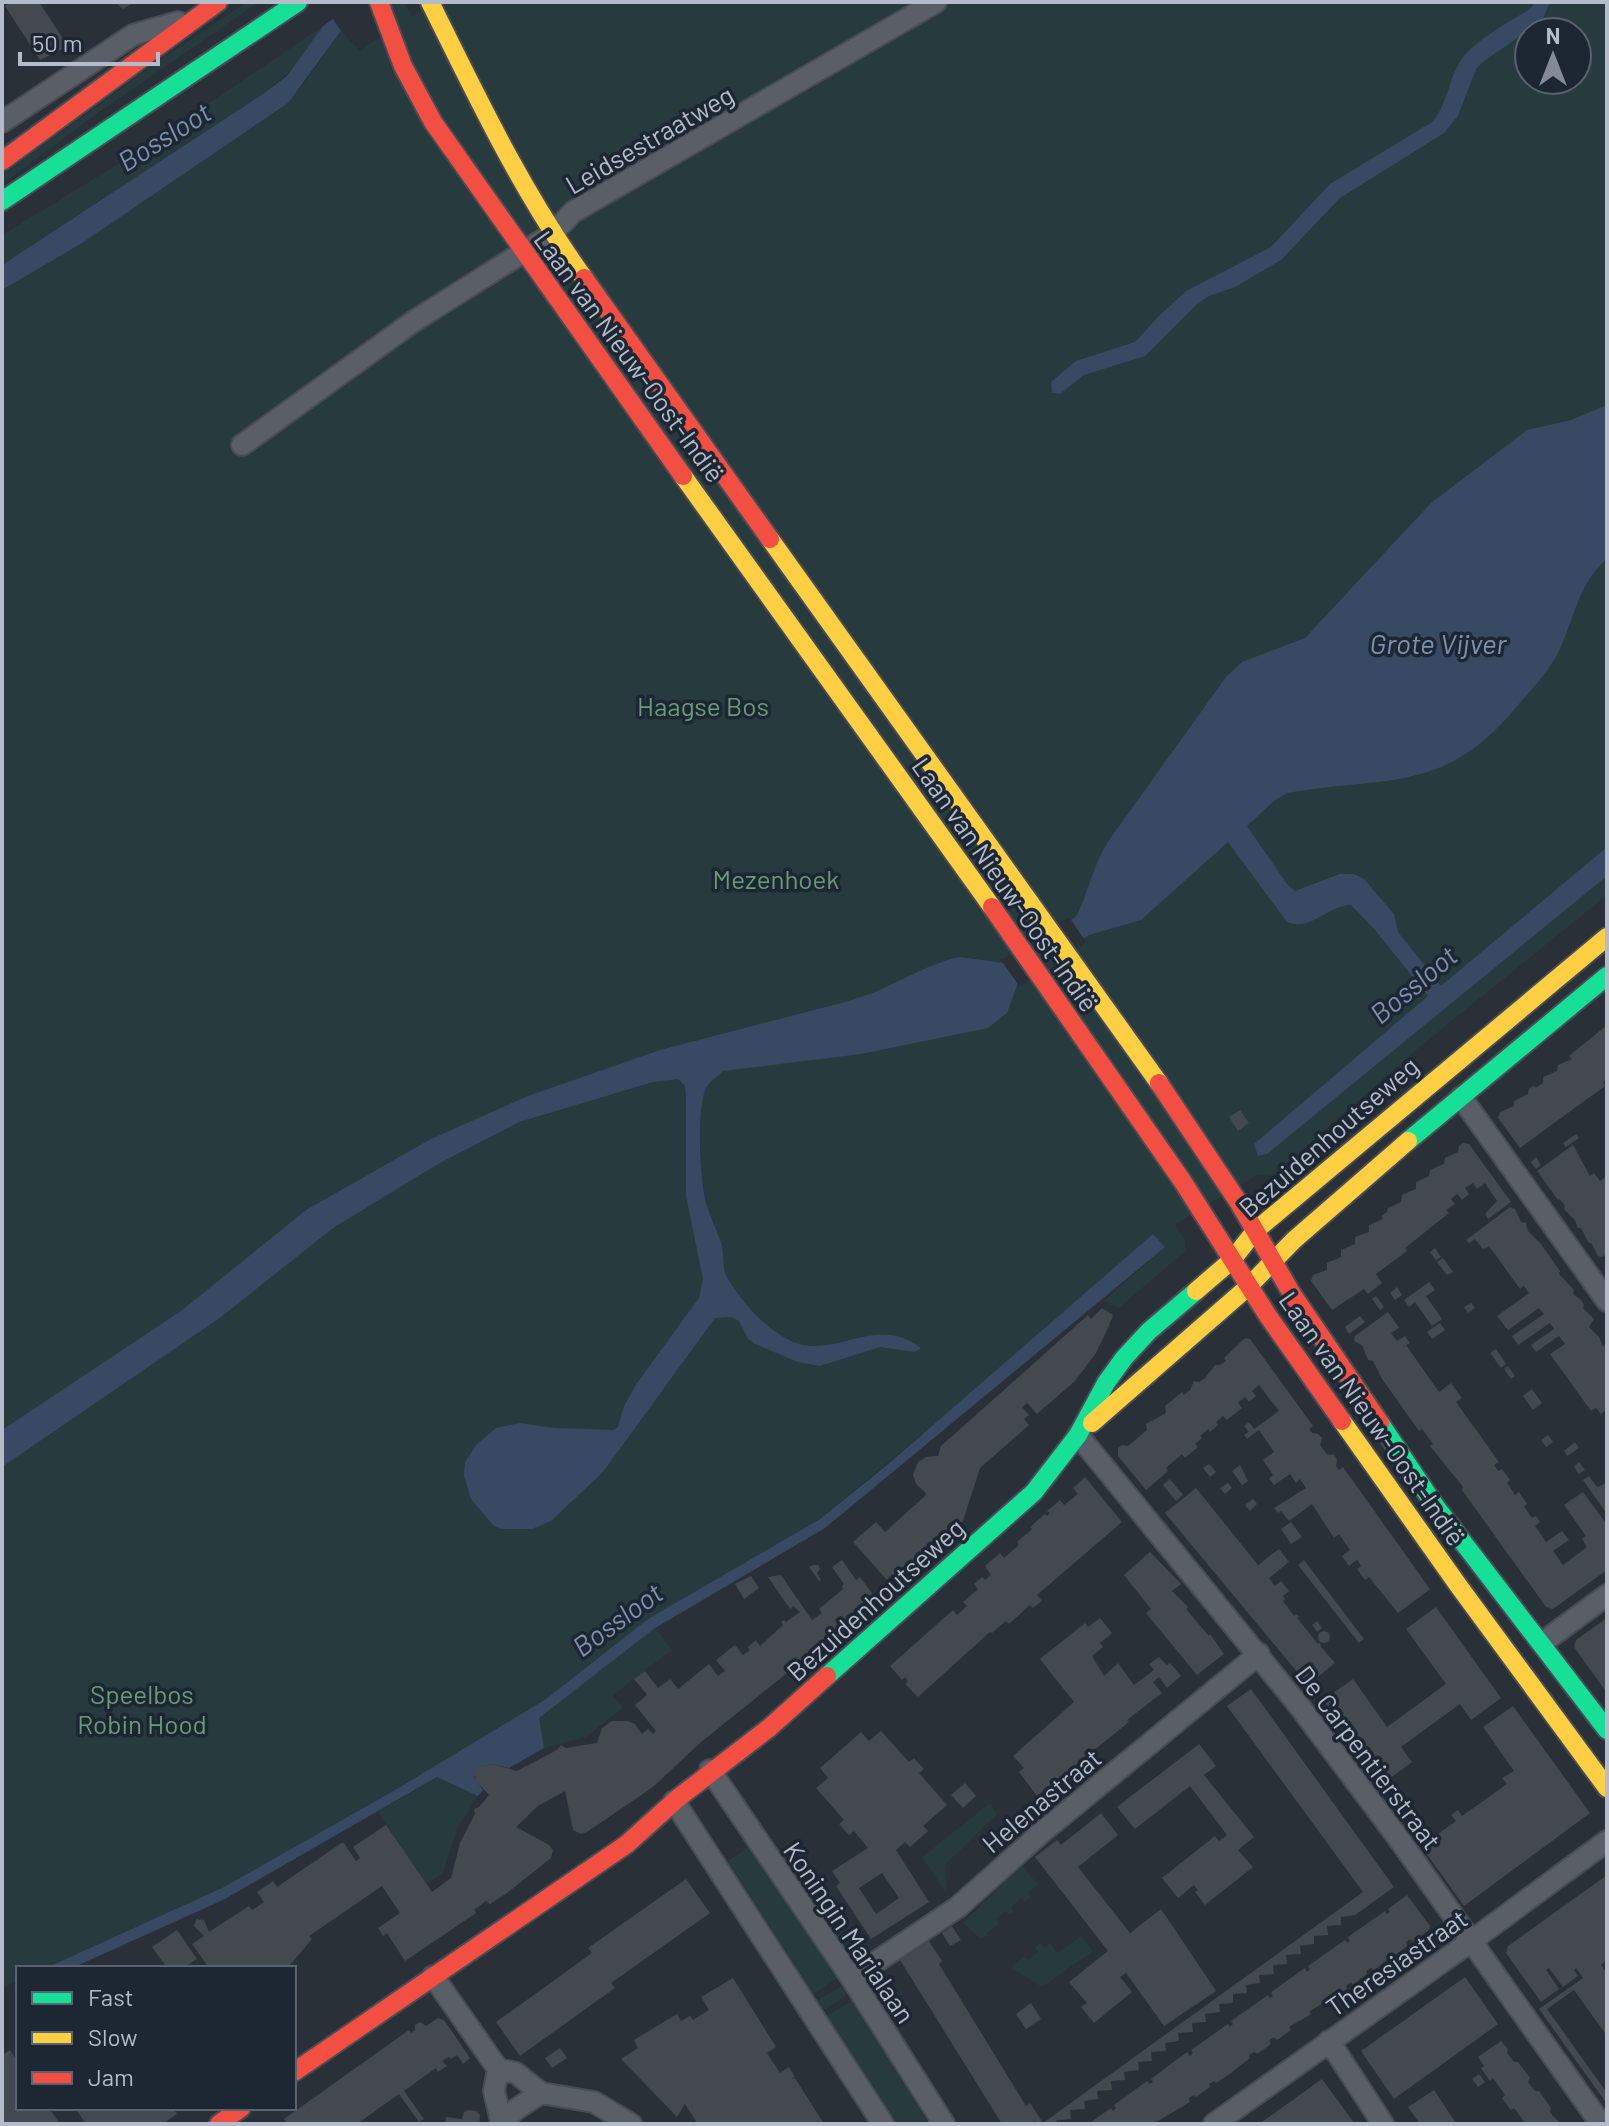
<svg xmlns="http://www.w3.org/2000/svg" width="1609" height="2126" font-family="Barlow,sans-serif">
	<rect width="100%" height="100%" fill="#2a3038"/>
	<path fill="#273a3e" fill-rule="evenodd" d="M247 2H259L98 113 2 184V175L170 53Z
		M387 2H405L412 17 434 2H1607V895L1422 1045 1272 1176 1257 1175 1175 1224 1185 1240V1251L1119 1308 1104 1301 1165 1247 941 1418 820 1519 648 1619 546 1699 395 1790 224 1887 46 1968H18V1981L2 1988V290L303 85 341 31 360 51 394 28ZM1529 32H1577V80H1529Z
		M323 26 293 69 260 96 2 265V235L125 160Z
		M655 1628 672 1650 613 1695 623 1708 586 1737 544 1748 538 1718Z
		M438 1777 478 1796 457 1829 443 1873 426 1884 378 1812Z
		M990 1803 997 1814 946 1864 947 1894 922 1857Z
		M750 1846 837 1978 813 1994 728 1861Z
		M1022 1865 1038 1885 1028 1893 1030 1897 1025 1902 1021 1898 1011 1907 1014 1912 1010 1915 1006 1911 996 1919 999 1924 986 1934 988 1936 980 1938 963 1923Z
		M1081 1936 1093 1951 1042 1987 1011 1967 1024 1956 1028 1960 1038 1952 1035 1947 1041 1943 1044 1948 1050 1943 1057 1953Z
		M842 1986 847 1995 824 2010 818 2000Z
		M852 2001 929 2124H896L827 2016Z"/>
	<path fill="#384963" d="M1535 2H1550L1542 21 1484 61 1476 69 1458 116 1444 133 1340 198 1281 260 1235 287 1209 296 1197 304 1145 356 1084 375 1060 394 1052 393 1051 382 1076 361 1135 342 1159 316 1186 291 1271 247 1330 184 1432 122C1448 104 1448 80 1461 60 1477 38 1509 23 1531 8Z
		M333 19 341 31 288 103 82 243 2 290V265L260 96 287 76 323 26Z
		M1607 405V559C1577 584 1574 622 1557 655 1547 673 1532 689 1519 704 1445 795 1389 775 1287 793L1274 801 1247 826 1287 884 1295 891 1340 874H1354L1364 879 1394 914 1398 932 1441 986 1607 847V876L1267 1154 1258 1156 1254 1144 1428 996 1375 930 1351 905C1328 905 1311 932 1287 922L1228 842 1141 920 1089 935 1018 983 1007 1013 988 1028 861 1054 723 1071C718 1076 709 1082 706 1088 696 1111 700 1179 706 1203 710 1217 717 1230 721 1243 725 1254 721 1269 728 1279 742 1302 763 1326 787 1339 832 1364 874 1311 921 1348L915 1352 880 1347 820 1366 798 1362 755 1344 748 1339 739 1321 731 1317 715 1318 603 1472 551 1521 532 1529H501L493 1525 471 1499 464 1475 465 1462 476 1445 496 1428 520 1423 554 1428 614 1430 618 1427 624 1406 637 1383 699 1298 703 1279 686 1196V1097L685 1086 678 1079 653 1082 519 1122 438 1164 333 1228 221 1317 2 1467V1430L181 1311 306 1210 431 1139 528 1096 660 1050 845 1002 873 993 926 968 950 959 960 957 1005 963C1019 954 1072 925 1078 913 1089 890 1093 866 1107 843L1226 677 1242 662 1305 638 1431 503 1527 430 1571 420Z
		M1153 1234 1165 1247 825 1528 655 1628 539 1718 544 1748 509 1768 492 1764 478 1767 474 1777 483 1790 478 1796 437 1777 223 1900 72 1968H46L224 1887 395 1790 546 1699 648 1619 820 1519 887 1465Z"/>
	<path fill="#2a3038" d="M1069 917 1086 942 1058 961 1040 936Z
		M1031 942 1048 967 1020 987 1000 959H1004Z"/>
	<path fill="#444950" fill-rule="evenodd" d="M11 2H39L66 43V47L40 60 5 6Z
		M115 2H134L123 9Z
		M1607 1025V1079L1603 1082 1605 1086 1520 1148 1498 1118 1500 1112 1514 1106V1101L1528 1094 1529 1089 1533 1086 1537 1087 1543 1083V1077L1557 1071 1558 1065 1572 1059 1569 1056Z
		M1240 1110 1249 1123 1238 1131 1229 1117Z
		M1576 1134 1579 1138 1566 1147 1563 1143Z
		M1463 1143 1469 1144 1511 1202 1488 1219 1485 1214 1497 1201 1485 1183 1477 1189 1473 1183 1465 1188 1469 1194 1462 1200 1457 1194 1451 1199 1455 1204 1446 1210 1449 1213 1405 1248 1407 1251 1376 1274 1382 1283 1368 1294 1364 1289 1332 1310 1311 1281 1313 1275 1327 1270V1263L1341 1257V1250L1355 1244V1237L1369 1232V1225L1383 1219 1381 1216 1387 1212 1388 1208 1401 1202 1402 1195 1416 1189V1182L1429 1176 1430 1170 1444 1164 1445 1158 1458 1152 1459 1146Z
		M1573 1145 1590 1176 1594 1173 1600 1181 1607 1176V1254L1602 1257 1598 1256 1592 1244 1588 1242 1581 1228H1578L1575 1220 1564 1209 1565 1206 1560 1199 1558 1200 1537 1171Z
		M1536 1157 1541 1165 1536 1169 1531 1162Z
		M1510 1207 1515 1209 1521 1222 1526 1223 1528 1231 1541 1244 1560 1271 1559 1274 1574 1290 1573 1294 1581 1300 1584 1305 1583 1308 1594 1319 1589 1327 1599 1337 1603 1346 1607 1348V1409L1601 1414 1596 1408 1591 1411 1550 1354 1565 1344 1559 1336 1536 1352 1531 1345 1554 1329 1550 1323 1518 1345 1512 1336 1544 1314 1539 1308 1508 1330 1497 1316 1529 1293 1524 1286 1520 1289 1489 1246 1483 1249 1475 1239 1469 1243 1466 1240Z
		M1435 1248 1441 1257 1436 1260 1430 1252Z
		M1443 1258 1453 1272 1447 1275 1437 1262Z
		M1429 1282 1435 1290 1426 1296 1442 1319 1432 1326 1415 1302 1409 1307 1404 1300Z
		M1397 1287 1402 1295 1395 1300 1390 1293Z
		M1376 1296 1384 1307 1380 1310 1372 1299Z
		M1471 1303 1475 1308 1468 1313 1464 1307Z
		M1102 1308 1113 1315 1108 1328 1096 1353 1075 1381 1037 1414 1027 1403 1022 1407 1029 1415 1024 1419 1029 1425 980 1468 963 1521 897 1579 892 1574 887 1580 853 1542 876 1522 885 1532 925 1496 926 1493 916 1484 913 1475 918 1462 926 1457 938 1456 941 1446 1088 1315 1091 1319Z
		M1388 1312 1399 1328 1391 1333 1397 1341 1405 1336 1410 1343 1406 1345 1439 1392 1451 1383 1462 1398 1456 1402 1499 1462 1494 1465 1498 1471 1502 1469 1510 1480 1507 1483 1515 1495 1519 1492 1527 1504 1524 1507 1528 1512 1532 1518 1536 1516 1540 1522 1535 1526 1546 1542 1562 1531 1569 1540 1553 1551 1563 1565 1587 1547 1582 1539 1586 1536 1564 1505 1583 1492 1605 1522 1607 1520V1570L1553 1609 1546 1607 1462 1490 1463 1487 1430 1446 1433 1444 1422 1429 1419 1431 1382 1379 1373 1361 1368 1360 1362 1345 1354 1341 1355 1336Z
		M1360 1316 1365 1322 1349 1334 1345 1327Z
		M1440 1323 1445 1330 1432 1339 1427 1332Z
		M1245 1338 1250 1339 1313 1426 1309 1429 1312 1433 1318 1434 1322 1438 1320 1445 1327 1454 1334 1455 1337 1459 1336 1466 1339 1470 1343 1467 1430 1589 1398 1613 1369 1577 1365 1580 1357 1569 1361 1566 1357 1560 1349 1566 1342 1556 1350 1550 1339 1534 1334 1538 1312 1504 1289 1521 1281 1511 1278 1513 1274 1508 1306 1488 1300 1479 1296 1483 1290 1474 1274 1485 1269 1479 1273 1475 1263 1460 1274 1452 1259 1430 1247 1439 1244 1435 1249 1432 1244 1426 1249 1422 1254 1429 1279 1411 1259 1385 1252 1391 1256 1396 1249 1402 1245 1397 1238 1403 1242 1408 1227 1420 1223 1416 1216 1422 1218 1425 1210 1432 1208 1429 1200 1436 1202 1438 1195 1444 1198 1447 1185 1458 1182 1454 1166 1468 1168 1471 1146 1490 1118 1456V1448L1122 1445 1128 1446 1147 1430 1146 1424 1166 1413 1165 1406 1182 1392 1184 1395 1190 1390 1194 1381 1199 1382 1205 1378 1215 1365H1220L1226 1361 1224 1358Z
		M1496 1349 1506 1364 1501 1368 1490 1353Z
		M1508 1366 1515 1376 1511 1379 1504 1369Z
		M1532 1389 1542 1403 1533 1410 1523 1396Z
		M1548 1435 1553 1442 1546 1447 1541 1440Z
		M1575 1442 1579 1448 1567 1456 1564 1451Z
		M1579 1462 1585 1470 1579 1474 1574 1467Z
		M1209 1464 1216 1472 1210 1477 1203 1468Z
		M1240 1465 1248 1481 1242 1485 1232 1471Z
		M1589 1476 1597 1487 1607 1483V1514L1583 1480Z
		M1085 1477 1122 1522 1037 1595 1042 1601 1033 1608 1030 1605 1009 1624 1006 1621 992 1633 990 1632 918 1697 905 1684 908 1681 905 1677 902 1680 890 1666 953 1610 957 1615 967 1606 963 1602 978 1589 974 1584 982 1577 985 1580 991 1575 985 1566 1000 1553 1004 1558 1019 1545 1017 1542 1032 1529 1030 1527 1045 1514 1047 1516 1050 1513 1047 1511 1060 1500 1064 1505 1078 1494 1073 1488Z
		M1170 1479 1183 1495 1176 1501 1163 1485Z
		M1228 1483 1232 1488 1225 1494 1220 1488Z
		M1196 1488 1258 1565 1279 1549 1289 1562 1269 1578 1275 1586 1281 1581 1289 1591 1283 1596 1285 1599 1283 1601 1294 1616 1296 1614 1299 1616 1297 1618 1318 1644 1320 1642 1321 1647 1335 1663 1308 1685 1165 1513Z
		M1253 1499 1257 1504 1250 1511 1245 1505Z
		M1291 1522 1302 1537 1291 1544 1281 1529Z
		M1150 1552 1181 1584 1172 1591 1188 1607 1186 1609 1209 1636 1210 1634 1224 1654 1197 1675 1146 1613 1151 1609 1124 1575Z
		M842 1560 856 1580 860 1577 880 1604 792 1669 700 1743 653 1787 587 1832 581 1834 573 1830 565 1791 538 1806 516 1827 549 1845 553 1850 551 1858 507 1893 490 1904 486 1901 474 1910 476 1913 405 1961 387 1933 383 1936 378 1928 400 1913 382 1886 309 1936 312 1939 290 1965 293 1968H209L192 1944 204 1936 194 1926 196 1919 204 1920 209 1932 249 1906 252 1910 264 1902 257 1892 273 1881 277 1887 343 1842 356 1861 360 1858 353 1847 386 1825 432 1892 451 1878 460 1843 475 1814 474 1809 479 1807 489 1795 476 1781 474 1774 478 1767 492 1764 517 1771 557 1750 561 1745 566 1748 597 1743 602 1728 612 1721H627L635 1724 642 1734 648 1729 653 1734 656 1731 635 1705 647 1695 634 1679 645 1671 658 1688 670 1679 678 1689 709 1664 718 1676 725 1671 716 1660 735 1645 743 1655 750 1650 748 1647 756 1640 760 1646 783 1625 781 1622 784 1620 786 1622 800 1612 793 1606 790 1609 768 1577 781 1575 812 1620 822 1613 819 1609 843 1589 842 1586 844 1584 832 1567Z
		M1304 1560 1364 1639 1359 1643 1298 1565Z
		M813 1565H818L820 1569 817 1573 821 1580 819 1581 809 1567Z
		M751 1576 759 1588 744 1599 735 1584Z
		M1436 1607 1501 1698 1471 1720 1460 1704 1401 1747 1412 1762 1382 1784 1323 1700 1353 1679 1387 1727 1446 1684 1406 1629Z
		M1100 1618 1112 1633 1100 1643 1103 1647 1092 1656 1104 1676 1118 1663 1134 1685 1154 1670 1149 1664 1159 1657 1167 1665 1170 1663 1181 1676 1167 1688 1159 1677 1153 1682 1162 1693 1127 1720 1129 1722 1037 1796 1019 1772 1024 1768 1013 1756 1074 1702 1040 1659 1085 1623 1088 1627Z
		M1607 1618V1693L1574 1647 1576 1640Z
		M1317 1621 1322 1628 1317 1632 1312 1625Z
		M1318 1637a6 6 0 1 1 12 0a6 6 0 1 1-12 0Z
		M1251 1689 1394 1887 1355 1915 1341 1917V1925L1327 1926 1328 1935 1314 1936V1944L1300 1946 1301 1954 1286 1955 1287 1964 1273 1965 1274 1974 1259 1975 1260 1983 1246 1985 1247 1993 1233 1994V2003L1219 2004 1220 2012 1205 2014 1206 2022 1192 2023 1193 2032 1178 2033 1179 2041 1165 2043 1166 2051 1151 2052 1152 2061 1138 2062 1139 2070 1124 2072 1125 2080 1111 2081 1112 2090 1097 2091 1098 2099 1084 2101 1085 2109 1070 2110 1071 2119 1057 2120V2124H1037L1035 2121 1030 2124H1002L900 1960 929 1941 942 1961 939 1964 1026 2106 1030 2103 1043 2123 1363 1892 1227 1706Z
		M1513 1706 1590 1813 1464 1906 1421 1846 1456 1821 1451 1815 1458 1810 1462 1816 1507 1784 1502 1778 1514 1771 1483 1727Z
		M881 1731 909 1762 914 1758 924 1769 919 1773 947 1805 923 1826 928 1831 910 1847 905 1842 896 1850 929 1902 871 1939 836 1886 840 1883 832 1871 868 1848 854 1831 849 1835 839 1824 844 1820 816 1788 828 1778 820 1768 843 1748 861 1732 869 1741ZM882 1873 899 1898 876 1914 859 1888Z
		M1199 1744 1216 1766 1204 1775 1254 1837 1238 1850 1253 1867 1205 1905 1195 1892 1198 1890 1194 1885 1178 1898 1162 1878 1215 1836 1219 1841 1227 1835 1190 1786 1135 1829 1117 1807Z
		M965 1783 976 1796 963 1808 951 1795Z
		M1101 1813 1118 1835 1078 1867 1130 1933 1161 1909 1216 1991 1164 2026 1126 1973 1120 1977 1132 1992 1094 2023 1081 2007 1087 2003 1069 1982 1108 1951 1035 1857 1057 1840 1061 1845Z
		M1607 1875V1960L1601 1965 1607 1974V2036L1574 1990 1547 2009 1607 2093V2104L1539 2009 1583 1978 1576 1968 1574 1970 1578 1976 1563 1987 1549 1968 1546 1970 1559 1989 1541 2002 1506 1953 1508 1946Z
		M686 1879 710 1913 611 1983 615 1988 520 2056 496 2022 592 1953 588 1948Z
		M1407 1895 1430 1926 1429 1930 1413 1942 1411 1939 1406 1942 1407 1946 1394 1956 1391 1954 1386 1957 1387 1960 1374 1970 1371 1968 1366 1971 1367 1974 1353 1985 1351 1982 1346 1986 1347 1989 1310 2011V2015L1289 2027 1291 2030 1277 2040 1274 2037 1269 2040 1271 2044 1257 2054 1254 2052 1249 2055 1250 2058 1231 2073 1216 2083 1214 2081 1209 2084 1210 2087 1196 2097 1194 2095 1189 2098 1190 2102 1153 2124H1088L1111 2108 1113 2111 1116 2108 1114 2105 1147 2081 1150 2084 1153 2082 1151 2079 1187 2052 1190 2056 1193 2053 1191 2050 1228 2024 1230 2027 1233 2024 1231 2021 1268 1995 1270 1998 1273 1996 1271 1992 1305 1968 1307 1972 1310 1969 1308 1966 1345 1940 1347 1943 1350 1941 1348 1937 1385 1911 1387 1914 1390 1912 1388 1909Z
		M952 1926 961 1940 950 1946 942 1933Z
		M177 1930 197 1959 183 1968H167L152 1947Z
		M1465 1977 1498 2024 1394 2099 1361 2051Z
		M733 1978 776 2047 767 2053 780 2073 789 2067 795 2077 790 2079 795 2078 824 2124H692L696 2121 685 2104 677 2117 621 2059 638 2048 634 2040 677 2014 681 2021 690 2016 693 2020 709 2010 701 1997Z
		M1031 2003 1041 2019 1026 2029 1016 2014Z
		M438 2018 444 2020 470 2058 463 2064 457 2055 451 2059 449 2057 442 2061 447 2066 438 2072 436 2068 404 2091 424 2119 419 2122 399 2094 357 2124H288L284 2119 409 2030 411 2033 415 2030V2025L420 2022 426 2026Z
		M1501 2041 1508 2049 1507 2053 1514 2062H1518L1530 2078 1528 2082 1535 2091H1539L1551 2108 1550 2112 1553 2116 1561 2124H1526L1514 2108 1511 2110 1502 2098 1505 2095 1493 2078 1490 2081 1481 2068 1484 2066 1478 2057Z
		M560 2048 567 2058 552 2068 545 2058Z
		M10 2050 18 2062V2108H49L60 2124H2V2055Z
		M1479 2074 1485 2082 1478 2087 1472 2079Z
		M1322 2079 1355 2124H1259Z
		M1434 2090 1454 2120 1456 2124H1420L1408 2107Z
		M75 2108H173L177 2114 162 2124H86Z
		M468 2110 476 2111 480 2115 479 2124H445L446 2117 462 2119 464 2112Z"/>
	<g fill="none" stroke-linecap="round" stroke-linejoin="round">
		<defs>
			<path id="street" d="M2 122 133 35 178 22
				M242 445 414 321 552 234 573 212 936 2
				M1461 1097 1607 1301
				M1078 1435 1300 1707 1396 1835 1601 2124
				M1542 1643 1607 1595
				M710 1770 850 1976 944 2124
				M674 1801 883 2124
				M433 1976 498 2069 516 2073 541 2093
				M850 1976 867 1968 958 1907 1041 1833 1259 1654
				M1329 2041 1383 2124
				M498 2069 494 2091 501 2121
				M541 2093 594 2102 631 2124
				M500 2124 515 2110 541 2093
				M1214 2124 1470 1942 1607 1841"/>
			<path id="fast" d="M2 201 298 2
				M1408 1141 1607 976
				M1380 1423 1436 1507 1607 1730
				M827 1676 1034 1492 1078 1435 1106 1383 1124 1358 1149 1331 1196 1291"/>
			<path id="slow" d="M430 2C477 97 522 192 584 278
				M683 476 992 907
				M770 539 1159 1083
				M1196 1291 1232 1260 1255 1231 1607 937
				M1342 1421 1458 1585 1607 1788
				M1092 1423 1249 1286 1294 1240 1408 1141"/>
			<path id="jam" d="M379 2 403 66 433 122 683 476
				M2 161 218 2
				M584 278 770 539
				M992 907 1183 1182 1268 1316 1342 1421
				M1159 1083 1239 1203 1292 1294 1380 1423
				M294 2072 627 1844 678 1798 769 1728 827 1676
				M219 2124 241 2108"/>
		</defs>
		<use href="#street" stroke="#484c53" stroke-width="24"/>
		<use href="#fast" stroke="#484c53" stroke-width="22"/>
		<use href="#slow" stroke="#484c53" stroke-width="22"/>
		<use href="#jam" stroke="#484c53" stroke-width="22"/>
		<use href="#street" stroke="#5a5e66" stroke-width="20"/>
		<use href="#fast" stroke="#16e098" stroke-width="18"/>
		<use href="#slow" stroke="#ffcf43" stroke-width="18"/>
		<use href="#jam" stroke="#f24e42" stroke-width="18"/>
	</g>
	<g text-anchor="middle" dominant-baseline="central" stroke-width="7" stroke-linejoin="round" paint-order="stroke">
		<g font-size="26" fill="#b4bcc9" stroke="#1d2633">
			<text transform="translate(649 139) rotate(-30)">Leidsestraatweg</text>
			<text transform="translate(630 356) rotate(54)">Laan van Nieuw-Oost-Indië</text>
			<text transform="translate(1006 884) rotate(55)">Laan van Nieuw-Oost-Indië</text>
			<text transform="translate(1328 1136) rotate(-41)">Bezuidenhoutseweg</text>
			<text transform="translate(1373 1418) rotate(55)">Laan van Nieuw-Oost-Indië</text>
			<text transform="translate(875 1599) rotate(-42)">Bezuidenhoutseweg</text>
			<text transform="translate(1369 1757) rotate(53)">De Carpentierstraat</text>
			<text transform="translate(1041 1800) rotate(-40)">Helenastraat</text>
			<text transform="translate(850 1932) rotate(56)">Koningin Marialaan</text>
			<text transform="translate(1396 1962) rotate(-35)">Theresiastraat</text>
		</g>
		<g font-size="26" fill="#6b9a76" stroke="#1d2633">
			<text x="703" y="705">Haagse Bos</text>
			<text x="776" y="878">Mezenhoek</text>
			<text x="142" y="1693">Speelbos<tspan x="142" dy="30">Robin Hood</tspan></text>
		</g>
		<g font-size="28" font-style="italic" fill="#7c92b1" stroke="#1d2633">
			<text transform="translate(164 136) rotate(-32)">Bossloot</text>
			<text x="1438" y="643">Grote Vijver</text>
			<text transform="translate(1413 984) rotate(-40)">Bossloot</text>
			<text transform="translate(617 1619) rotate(-36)">Bossloot</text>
		</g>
	</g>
	<rect width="1609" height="2126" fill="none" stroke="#b4bcc9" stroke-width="8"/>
	<rect x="16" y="1966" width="280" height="144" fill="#1d2633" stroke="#59626f" stroke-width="2"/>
	<rect x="32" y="1992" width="40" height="12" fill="#16e098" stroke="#59626f" stroke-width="2"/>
	<text x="88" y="2006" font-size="24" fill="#b4bcc9">Fast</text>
	<rect x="32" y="2032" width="40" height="12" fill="#ffcf43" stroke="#59626f" stroke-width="2"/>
	<text x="88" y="2046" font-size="24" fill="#b4bcc9">Slow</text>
	<rect x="32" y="2072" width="40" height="12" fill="#f24e42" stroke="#59626f" stroke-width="2"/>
	<text x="88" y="2086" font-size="24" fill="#b4bcc9">Jam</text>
	<g transform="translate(1553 56)"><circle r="38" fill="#1d2633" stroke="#59626f" stroke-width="2"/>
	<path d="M0-6L14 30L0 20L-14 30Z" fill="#848b96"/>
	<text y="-12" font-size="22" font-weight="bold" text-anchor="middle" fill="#b4bcc9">N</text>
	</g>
	<path d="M20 52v12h138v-12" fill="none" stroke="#b4bcc9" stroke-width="4"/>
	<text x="32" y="52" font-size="24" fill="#b4bcc9" stroke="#1d2633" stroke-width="6" paint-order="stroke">50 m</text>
</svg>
